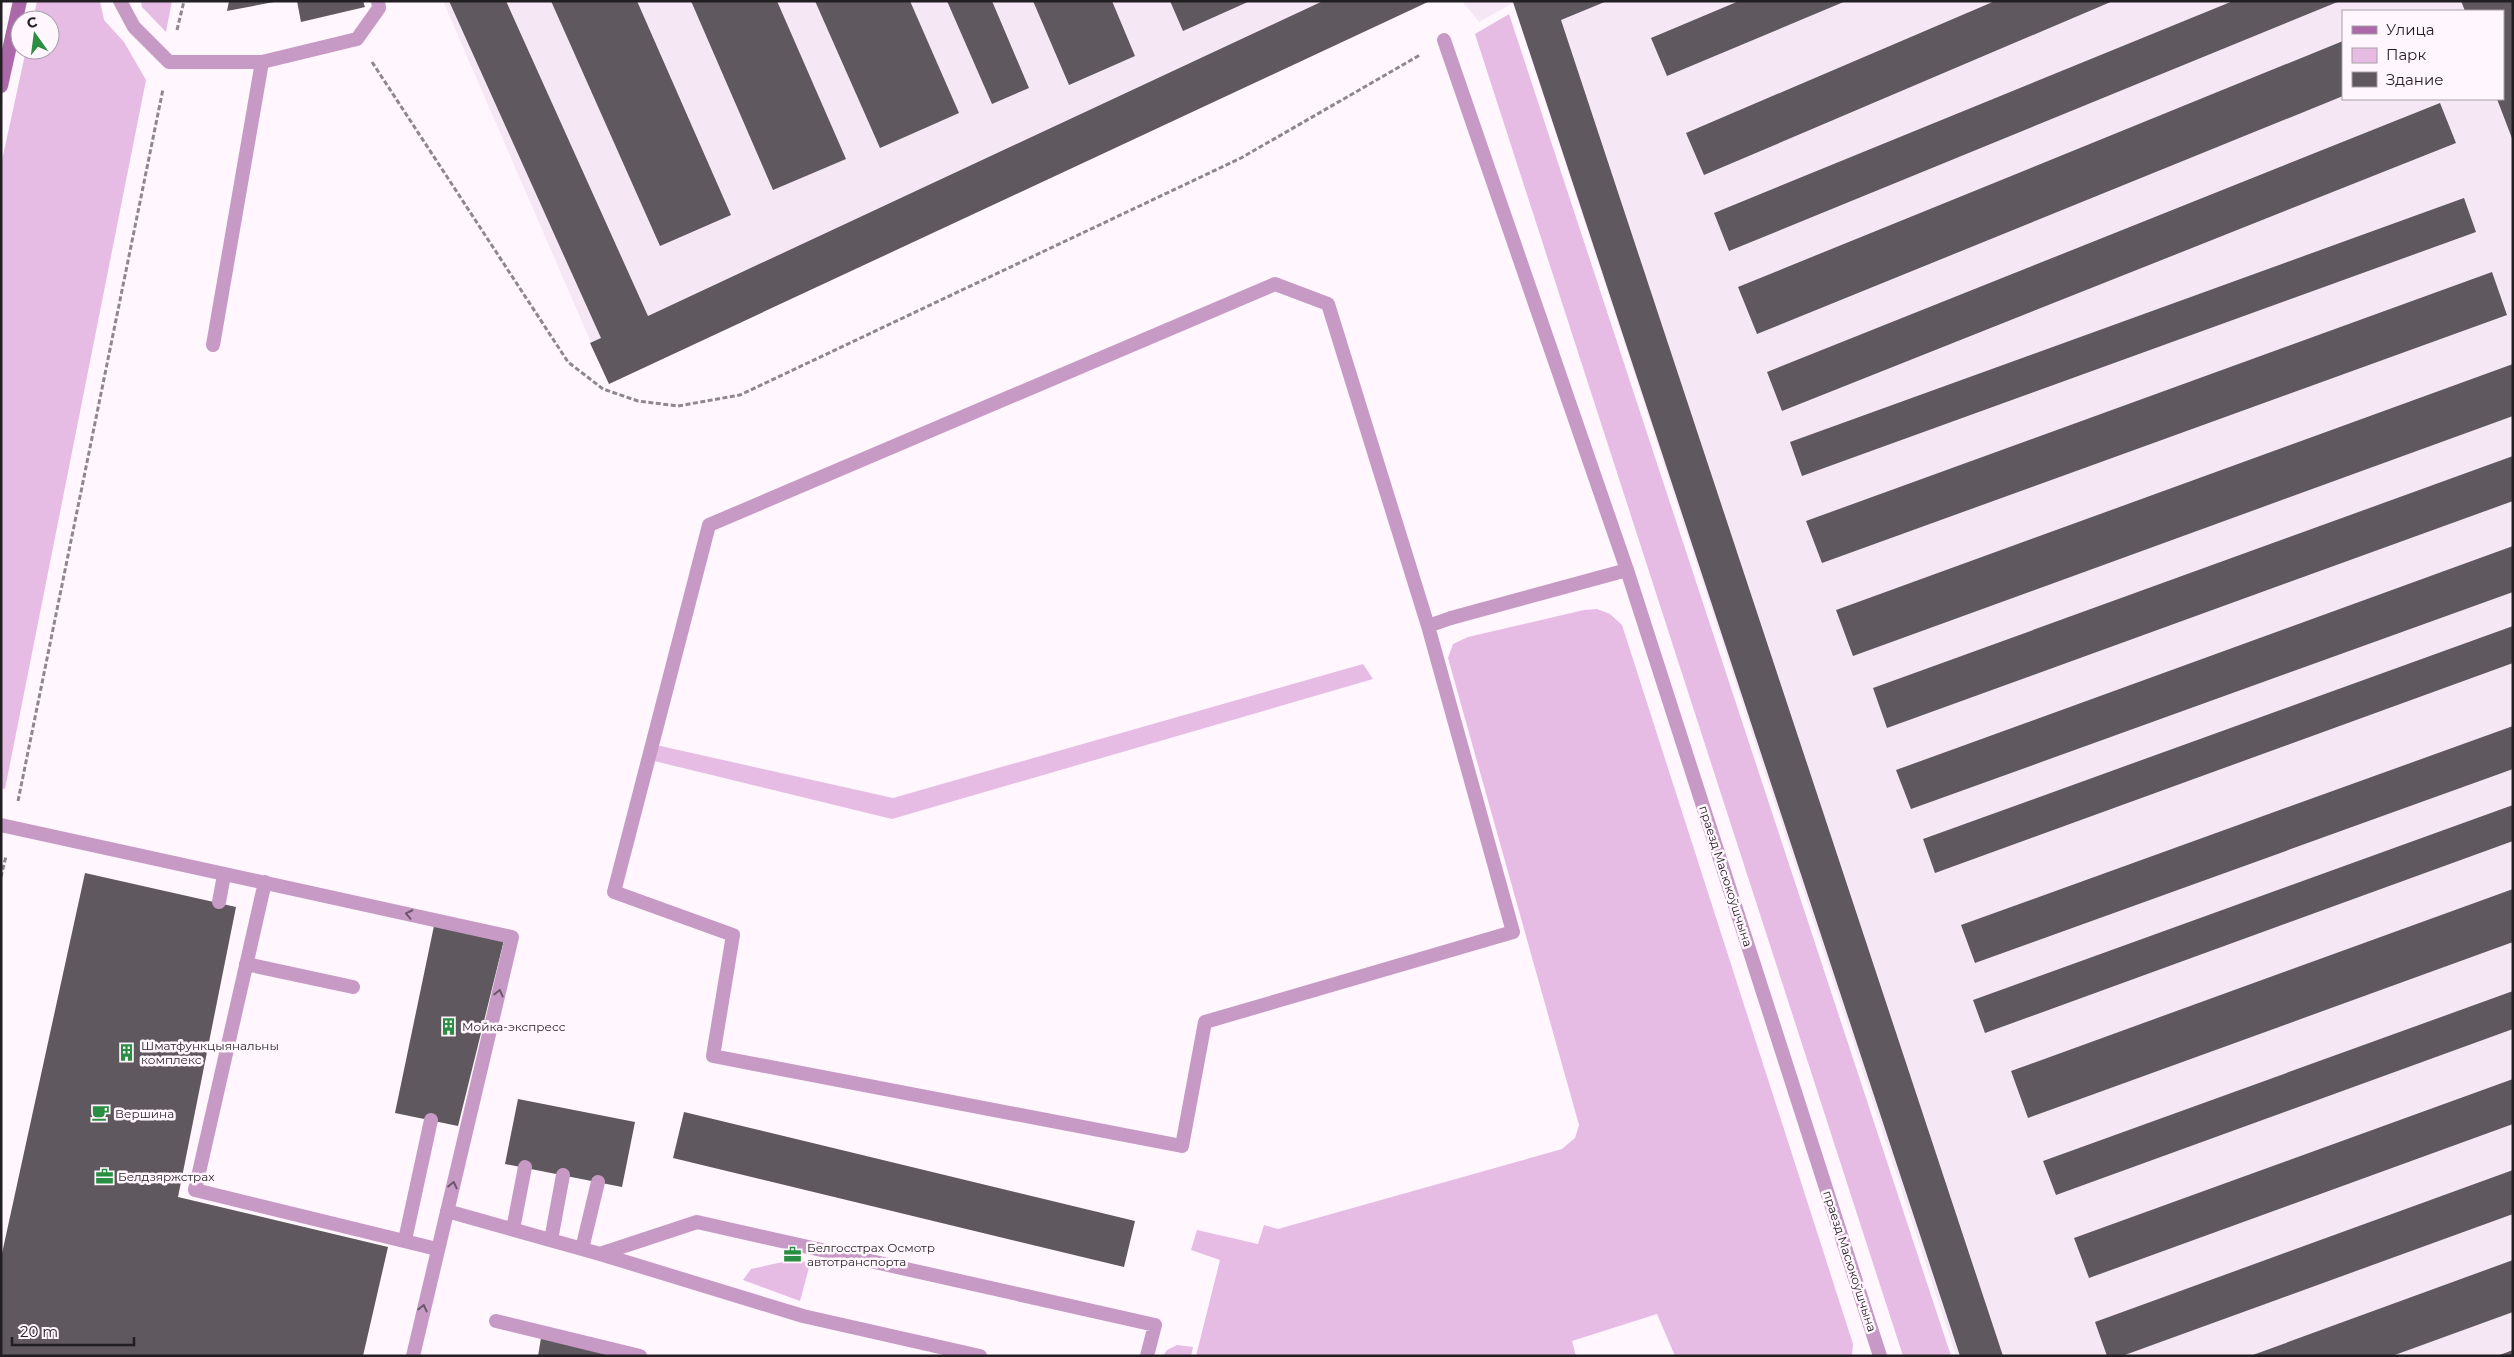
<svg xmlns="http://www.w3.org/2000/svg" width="2514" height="1357" font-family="Montserrat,sans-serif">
	<rect width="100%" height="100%" fill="#fff6fe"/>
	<path fill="#f6e7f5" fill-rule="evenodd" d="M443 1H1430L609 384Z
		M1462 1H2513V1356H1956L1513 3 1479 22ZM2343 11H2503V99H2343Z"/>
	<path fill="#e6bce4" d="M37 1H100L104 20 124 42 146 80 5 789 1 788V165L26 50H50V20H33Z
		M141 1H172L166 32 142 7Z
		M1509 14 1951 1356H1903L1475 34Z
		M1597 609 1610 614 1622 625 1853 1344 1852 1356H1675L1657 1314 1572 1341 1576 1356H1196L1220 1260 1191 1250 1197 1230 1258 1244 1264 1225 1278 1229 1562 1149 1575 1138 1579 1125 1448 658 1453 644 1468 637 1584 610Z
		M1363 664 1373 679 892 819 646 759 656 745 893 798Z
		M797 1259 810 1264 800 1301 743 1280 751 1269Z
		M1177 1345 1193 1347 1191 1356H1163L1167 1350Z"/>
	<path fill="#5f585f" d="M229 1H274V2L227 11Z
		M297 1H363L365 7 301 22Z
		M449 1H506L648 316 1323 1H1430L609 384 590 343 601 338Z
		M551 1H637L731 215 660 246Z
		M691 1H777L846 159 773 190Z
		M815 1H910L959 113 880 148Z
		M947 1H992L1029 88 992 104Z
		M1033 1H1112L1135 56 1069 85Z
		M1170 1H1250L1183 31Z
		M1607 1 1561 20 2003 1356H1960L1513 2Z
		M1739 1H1846L1667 76 1651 38Z
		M1995 1H2113L1704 175 1686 133Z
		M2233 1H2340L1729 251 1714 213Z
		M2461 1H2513V141L2497 99H2503V11H2465Z
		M2343 41V96L1757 334 1738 287Z
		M2440 103 2456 143 1782 411 1767 372Z
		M2464 198 2476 232 1802 476 1790 442Z
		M2492 272 2507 315 1822 563 1806 521Z
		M2513 364V416L1853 656 1836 610Z
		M2513 456V501L1887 728 1873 688Z
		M2513 546V592L1911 809 1896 770Z
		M2513 626V663L1935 873 1923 839Z
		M2513 726V769L1975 963 1961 925Z
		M2513 805V841L1985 1033 1973 1000Z
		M85 873 236 907 178 1197 388 1247 363 1356H1V1258Z
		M2513 889V942L2028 1118 2011 1071Z
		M435 921 504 940 458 1126 395 1113Z
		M2513 991V1029L2056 1195 2043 1161Z
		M2513 1079V1124L2089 1278 2074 1238Z
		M518 1099 635 1122 622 1187 505 1164Z
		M684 1112 1135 1221 1124 1267 673 1158Z
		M2513 1170V1214L2122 1356H2107L2095 1322Z
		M2513 1260V1312L2392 1356H2250Z
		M541 1338 614 1356H538Z
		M2513 1350V1356H2497Z"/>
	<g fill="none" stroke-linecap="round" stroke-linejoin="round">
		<path stroke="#8e888e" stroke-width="3" stroke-dasharray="5 2.5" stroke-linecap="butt" d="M177 30 184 1
			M372 62 568 362 603 389 638 401 678 406 740 395 1241 158 1420 55
			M18 801 163 89
			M1 877 6 856"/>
		<path stroke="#c799c5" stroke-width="14" d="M120 1 134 27 169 62H262L213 345
			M1444 40 1627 570
			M262 62 357 39 379 8 378 1
			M1275 284 1328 304 1428 626 1513 932 1205 1022 1182 1146 713 1056 733 935 614 892 709 525Z
			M1428 626 1451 618
			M1 825 512 937 413 1356
			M265 882 195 1190 437 1249
			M219 902 224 875
			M246 964 353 987
			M447 1211 600 1254 697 1222 1155 1325 1147 1356
			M513 1229 525 1167
			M405 1240 431 1120
			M551 1240 563 1175
			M582 1249 598 1182
			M600 1254 803 1316 980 1356
			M496 1321 640 1356"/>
		<path stroke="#c799c5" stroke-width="14" d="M1451 618 1627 570 1880 1356"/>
		<path stroke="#ab69aa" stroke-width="14" d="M1 86 20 1"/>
	</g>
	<defs><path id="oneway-chevron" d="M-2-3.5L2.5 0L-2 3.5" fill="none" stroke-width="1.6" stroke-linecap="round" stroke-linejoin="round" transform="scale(1.25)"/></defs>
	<g stroke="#6c566b">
		<use href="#oneway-chevron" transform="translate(409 914) rotate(-168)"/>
		<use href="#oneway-chevron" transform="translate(499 993) rotate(-77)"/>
		<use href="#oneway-chevron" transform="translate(453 1185) rotate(-77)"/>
		<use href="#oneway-chevron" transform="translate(423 1308) rotate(-77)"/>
	</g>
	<defs>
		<symbol id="building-bare" viewBox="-9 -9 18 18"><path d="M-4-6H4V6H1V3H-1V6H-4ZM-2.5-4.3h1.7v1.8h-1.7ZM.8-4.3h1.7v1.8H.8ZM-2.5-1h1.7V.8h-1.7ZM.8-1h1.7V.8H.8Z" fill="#298d42" stroke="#fff6fe" stroke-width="2.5" paint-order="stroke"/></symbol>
		<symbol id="cafe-bare" viewBox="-9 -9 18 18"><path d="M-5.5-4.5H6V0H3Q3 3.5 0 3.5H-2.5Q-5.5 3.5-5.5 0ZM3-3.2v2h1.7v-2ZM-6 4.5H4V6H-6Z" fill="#298d42" stroke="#fff6fe" stroke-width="2.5" paint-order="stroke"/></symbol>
		<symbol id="office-bare" viewBox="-9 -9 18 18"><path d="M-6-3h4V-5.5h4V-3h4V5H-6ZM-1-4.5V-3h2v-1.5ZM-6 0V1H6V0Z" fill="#298d42" stroke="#fff6fe" stroke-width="2.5" paint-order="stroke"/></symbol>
	</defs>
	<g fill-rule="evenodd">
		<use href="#building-bare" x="436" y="1014" width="25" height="25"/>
		<use href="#building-bare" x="114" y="1040" width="25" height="25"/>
		<use href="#cafe-bare" x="88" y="1100" width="25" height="25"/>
		<use href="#office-bare" x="92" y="1164" width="25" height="25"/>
		<use href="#office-bare" x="780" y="1242" width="25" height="25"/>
	</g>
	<g text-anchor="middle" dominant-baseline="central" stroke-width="5" stroke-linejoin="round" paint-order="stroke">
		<g font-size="12" fill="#221f22" stroke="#fff6fe">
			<text transform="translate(1726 876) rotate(72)">праезд Масюкоўшчына</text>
			<text transform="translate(1850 1261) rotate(72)">праезд Масюкоўшчына</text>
		</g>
		<g font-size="12" fill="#221f22" stroke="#fff6fe" text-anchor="start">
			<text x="462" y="1026">Мойка-экспресс</text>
			<text x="141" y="1045">Шматфункцыянальны<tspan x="141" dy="14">комплекс</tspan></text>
			<text x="115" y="1113">Вершина</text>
			<text x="118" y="1176">Белдзяржстрах</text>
			<text x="807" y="1247">Белгосстрах Осмотр<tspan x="807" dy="14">автотранспорта</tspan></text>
		</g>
	</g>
	<rect width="2514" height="1357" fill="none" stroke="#221f22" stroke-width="5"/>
	<rect x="2342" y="10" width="162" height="90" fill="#fff6fe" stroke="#a7a0a6"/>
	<rect x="2352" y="26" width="25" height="8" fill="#ab69aa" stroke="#a7a0a6"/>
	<text x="2386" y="35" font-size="15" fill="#221f22">Улица</text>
	<rect x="2352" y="48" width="25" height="15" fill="#e6bce4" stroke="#a7a0a6"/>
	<text x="2386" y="60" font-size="15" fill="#221f22">Парк</text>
	<rect x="2352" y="72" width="25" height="15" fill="#5f585f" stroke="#a7a0a6"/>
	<text x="2386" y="85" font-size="15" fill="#221f22">Здание</text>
	<g transform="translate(35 35) rotate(346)"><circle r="24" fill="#fff6fe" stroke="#a7a0a6"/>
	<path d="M0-4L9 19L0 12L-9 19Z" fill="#298d42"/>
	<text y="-8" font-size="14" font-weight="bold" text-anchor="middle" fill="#221f22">С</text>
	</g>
	<path d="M12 1337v8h122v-8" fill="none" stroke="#221f22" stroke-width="2.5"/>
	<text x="20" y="1337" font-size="15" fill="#221f22" stroke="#fff6fe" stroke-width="4" paint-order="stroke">20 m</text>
</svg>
